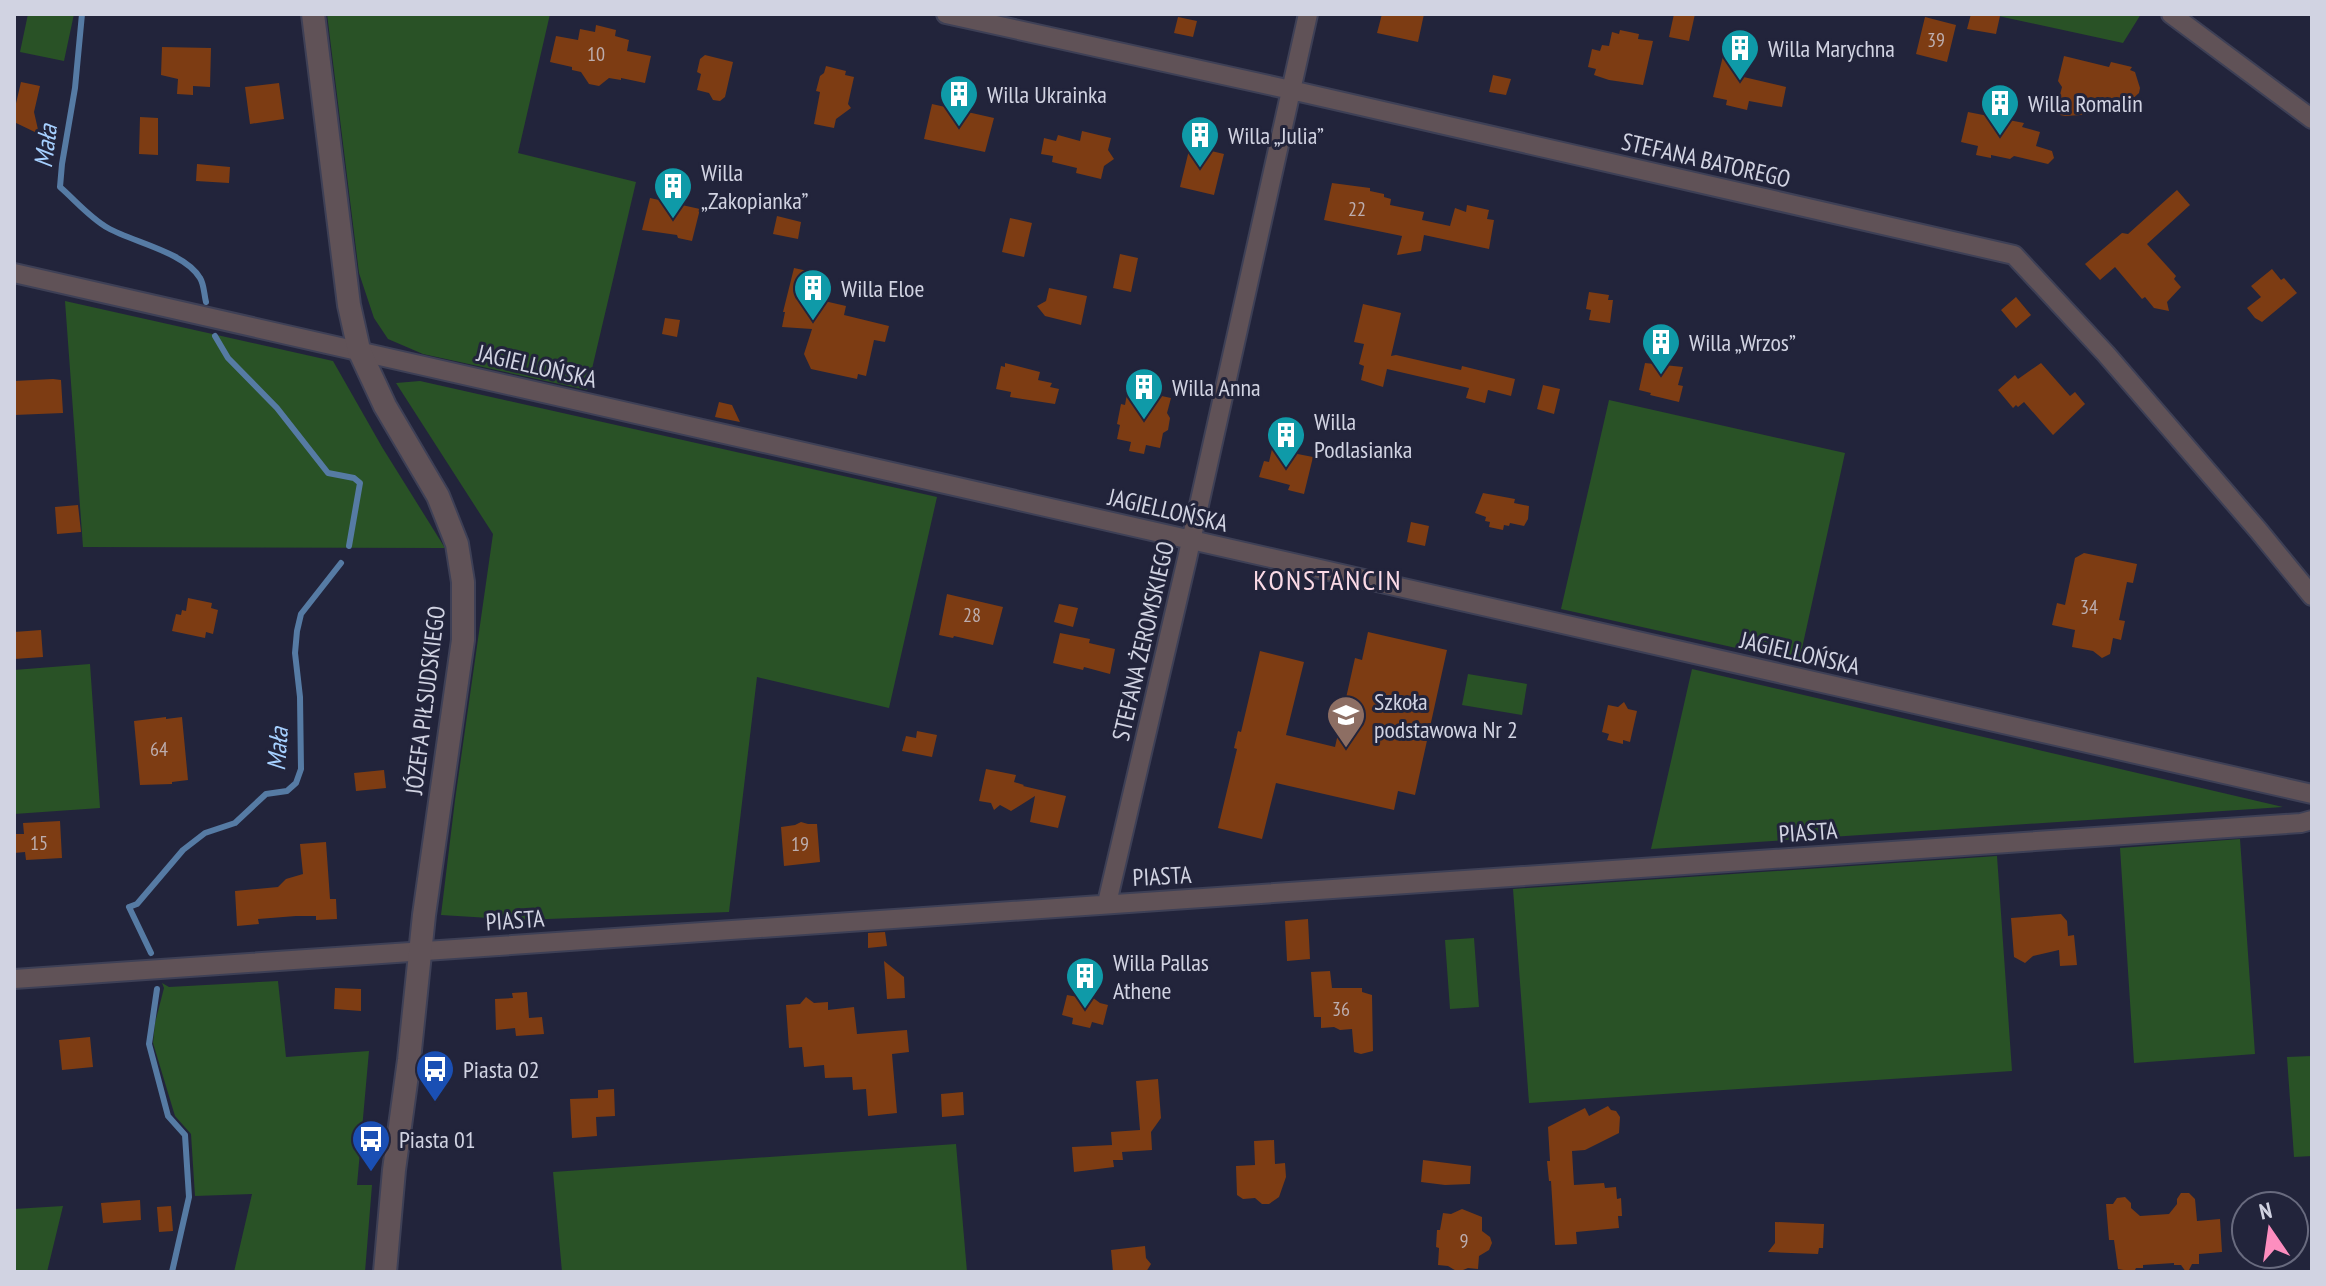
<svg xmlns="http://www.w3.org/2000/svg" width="2326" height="1286" font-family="'PT Sans Narrow',sans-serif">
	<rect width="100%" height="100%" fill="#22243b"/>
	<path fill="#295226" d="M28 14H74L64 61 20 52Z
		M327 14H550L518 153 636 182 587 390 423 354 388 339 374 318 359 273Z
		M1989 14H2141L2123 43Z
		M65 301 333 361 382 447 445 548 83 547Z
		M420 381 937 497 889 708 757 677 729 912 522 920 441 915 455 800 493 534 396 383Z
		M1609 400 1845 453 1799 662 1561 609Z
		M90 664 100 808 14 814V670Z
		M1692 669 2283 807 1651 849Z
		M1468 674 1527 684 1522 715 1462 705Z
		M2240 839 2255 1054 2134 1063 2120 848Z
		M1997 856 2012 1071 1529 1103 1513 889Z
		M1474 938 1479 1007 1450 1009 1445 940Z
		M278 981 286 1057 369 1051 357 1185H372L365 1272H234L252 1194 195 1196 191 1134 175 1116 153 1043 155 1023 164 988 162 983 169 987Z
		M2312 1056V1156L2294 1157 2287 1057Z
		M956 1144 967 1272H562L553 1172Z
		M63 1206 47 1272H14V1209Z"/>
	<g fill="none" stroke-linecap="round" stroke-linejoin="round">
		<path stroke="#567ba4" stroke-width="6" d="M82 14 75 88 62 164 60 187C75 200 90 218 108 228 132 242 185 252 200 278 204 284 204 294 206 302
			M215 336 228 358 277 408 328 473 354 478 360 483 349 546
			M151 953 129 907 137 904 183 850 205 833 235 823 266 794 287 791 296 783 301 769 300 697 295 653 297 631 301 614 341 563
			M157 989 149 1044 168 1116 185 1135 189 1197 172 1272"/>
	</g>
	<path fill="#7d3c13" d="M1382 14H1424L1418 42 1377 33Z
		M1674 14H1695L1689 41 1669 37Z
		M1971 14 2000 16 1996 34 1967 29Z
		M1178 17 1197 21 1193 37 1174 33Z
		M1925 17 1956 25 1947 62 1916 54Z
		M596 25 616 30 615 36 629 40 627 51 651 56 645 83 621 78V80L609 78 599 86 589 84 581 72 572 70V67L550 62 556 36 578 40 580 29 595 32Z
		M1620 30 1639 34 1638 39 1653 41 1643 85 1609 80 1594 75 1596 69 1588 67 1592 49 1600 51 1602 45 1609 46 1612 32 1619 34Z
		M162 47 211 48 210 87 193 86V95L177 94 178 79 161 75Z
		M705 55 733 62 725 97 720 101 713 100 709 93 697 90 701 74 697 72 700 59Z
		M1723 56 1738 60 1735 75 1786 87 1782 107 1749 101 1747 110 1726 105 1727 100 1713 97Z
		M2064 56 2109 67 2111 62 2132 67 2130 70 2135 72 2140 88 2139 93 2128 103 2109 98 2106 104 2081 115 2065 116 2055 114 2062 87 2058 81Z
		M826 66 846 71 845 75 854 77 848 104 851 108 836 119 834 128 814 124 820 92 816 91 820 76 824 73Z
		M1493 75 1511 79 1506 95 1489 92Z
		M21 82 40 86 34 112 39 134 14 122V112Z
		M279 83 284 119 250 124 245 87Z
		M932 104 994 118 985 152 924 139Z
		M1968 112 2024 123 2022 127 2040 132 2036 146 2052 151 2054 158 2048 164 2014 156 2010 159 1991 155V158L1976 155 1978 146 1961 142Z
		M140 117 158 118V155L139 154Z
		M1082 131 1111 138 1108 150 1114 159 1104 166 1101 179 1076 173 1077 168 1052 162 1053 156 1041 154 1044 138 1056 141 1058 135 1080 141Z
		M1190 146 1224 154 1214 195 1180 187Z
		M197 164 230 167 229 183 196 181Z
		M1332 183 1370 188V191L1384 194V197L1391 199 1390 205 1424 212 1422 220 1450 226 1455 208 1466 212 1467 205 1489 210 1487 219 1494 220 1489 249 1424 235 1421 251 1397 255 1402 236 1324 220Z
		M2177 190 2190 205 2147 244 2176 276 2174 279 2181 287 2167 302 2169 311 2154 308 2145 297 2142 299 2115 267 2100 280 2085 264 2122 233 2128 234Z
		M650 198 700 209 692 241 678 238 677 235 642 230Z
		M777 216 801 222 798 239 773 234Z
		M1010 218 1032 223 1024 257 1002 252Z
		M1120 254 1138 258 1131 292 1113 288Z
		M794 268 826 275 820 300 846 306 844 315 889 326 885 342 874 340 866 376 858 374 857 379 811 369 804 354 812 329 782 327 785 312H783Z
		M2272 269 2281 280 2284 278 2297 293 2262 322 2255 318 2247 308 2261 297 2251 286Z
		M1049 288 1087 296 1081 325 1045 316 1037 306 1046 301Z
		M1589 292 1609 295 1608 300H1613L1610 323 1589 320 1591 310 1586 309Z
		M2016 297 2031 315 2016 328 2001 310Z
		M1363 304 1401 313 1391 356 1396 355 1461 370 1462 366 1515 379 1511 396 1488 390 1485 403 1466 398 1469 388 1387 369 1383 387 1361 380 1364 366 1359 364 1364 344 1354 342Z
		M665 318 680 320 677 337 662 334Z
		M1005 363 1040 372 1038 380 1052 383 1050 387 1059 389 1055 404 1010 397 1011 392 996 389 1001 366 1005 367Z
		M1645 363 1683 367 1678 385 1683 386 1679 402 1650 395 1651 393 1639 390Z
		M2041 363 2070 396 2075 392 2085 404 2053 435 2024 402 2018 407 2016 405 2013 408 1998 390 2015 375 2018 379Z
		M53 379 61 380 63 413 14 415V381Z
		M1144 383 1159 387 1157 395 1171 398 1167 413 1170 418 1168 430 1163 433 1160 448 1146 445 1144 454 1129 451 1131 442 1117 439 1120 425 1117 424 1121 404 1125 405 1128 388 1142 391Z
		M1543 385 1560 389 1554 414 1537 409Z
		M719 402 732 405 740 422 715 417Z
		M1272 449 1313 457 1304 494 1288 490 1290 485 1259 477 1264 461 1269 462Z
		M1483 493 1515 499 1514 503 1529 506 1528 519 1524 526 1510 523 1509 526 1504 525 1503 530 1489 527 1490 522 1485 521 1486 517 1475 513Z
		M78 505 81 532 57 534 55 507Z
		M1411 522 1429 526 1425 546 1407 542Z
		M2084 553 2137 564 2133 583 2127 582 2119 620 2125 621 2121 640 2113 638 2110 654 2102 658 2093 651 2072 647 2075 630 2052 625 2057 603 2065 605 2075 558Z
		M947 594 1003 607 993 645 954 636 953 638 939 635Z
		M188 598 212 603 211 608 218 610 213 634 206 632 205 638 172 631 176 614 181 615 182 610 186 611Z
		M1059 604 1078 608 1073 627 1054 622Z
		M41 630 43 657 14 659V632Z
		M1368 632 1447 650 1415 795 1398 791 1394 810 1276 783 1262 839 1218 828 1237 749 1234 748 1238 731 1241 732 1260 651 1304 662 1286 735 1335 747 1355 658 1362 660Z
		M1060 633 1090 639 1089 643 1115 649 1110 674 1084 667 1083 670 1053 663Z
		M1624 702 1628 709 1637 711 1630 742 1623 740V744L1607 740 1609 734 1602 732 1608 705 1618 707Z
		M166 717V719L182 717 188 780 172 782V784L140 785 134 721Z
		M917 731 937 735 932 757 902 751 906 736 916 738Z
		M986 769 1016 775 1014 782 1024 785 1023 786 1066 796 1058 828 1030 822 1035 796 1011 811 1000 805 994 810 991 803 979 801Z
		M384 770 386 788 356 791 354 773Z
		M60 821 62 858 26 860 25 852 14 853V834H24L23 823Z
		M801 822 808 824H817L820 862 784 866 781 827 795 825Z
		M326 842 330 899H336L337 919 316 920V916H296L258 919 259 924 237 926 235 891 278 887 286 879 303 874 300 844Z
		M2061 914 2067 921 2068 936 2074 935 2077 965 2060 966 2059 950 2033 956 2025 963 2014 957 2011 918Z
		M1308 919 1310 959 1287 961 1285 921Z
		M885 932 887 946 868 948V933Z
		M884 961 904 977 905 998 887 999Z
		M1330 971 1332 988H1362V992L1372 995 1373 1051 1361 1054 1354 1052 1352 1029 1340 1030 1334 1027 1321 1028V1017H1314L1311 972Z
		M335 988 361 989V1011L334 1009Z
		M527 992 529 1018 542 1017 544 1034 516 1036 515 1028 496 1030 495 999 513 998 512 993Z
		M1088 994 1100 1003 1108 1005 1103 1025 1092 1022 1090 1028 1072 1024 1073 1018 1062 1015 1067 995 1078 997Z
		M806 997 814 1003 828 1002V1010L854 1007 857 1034 907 1030 909 1052 892 1054 897 1113 868 1116 866 1089 853 1090 852 1077 825 1078 824 1065 804 1067 802 1047 789 1048 786 1005 800 1004Z
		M90 1037 93 1067 62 1070 59 1040Z
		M1158 1079 1161 1118 1151 1132 1152 1150 1122 1152 1123 1160H1113L1114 1167 1074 1172 1072 1147 1112 1145 1111 1132 1140 1130 1136 1081Z
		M614 1089 615 1116 596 1117 597 1136 572 1138 570 1099 598 1098V1090Z
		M963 1092 964 1115 942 1117 941 1094Z
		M1608 1106 1611 1110 1616 1111 1620 1117 1619 1133 1585 1150 1572 1151 1574 1185 1604 1183 1605 1188 1616 1187 1617 1199 1621 1198 1622 1216H1618L1619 1228 1576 1232 1577 1244 1555 1245 1551 1181H1549L1547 1161H1550L1548 1127 1585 1108 1589 1116Z
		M1274 1140 1275 1164 1285 1163 1286 1177 1279 1197 1269 1204H1262L1255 1198 1243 1199 1237 1195 1236 1166 1255 1165 1254 1141Z
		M1423 1160 1471 1166 1470 1184 1445 1185 1421 1182Z
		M2181 1193H2189L2195 1199 2197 1221 2220 1219 2222 1252 2199 1254V1264H2192L2188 1272H2186L2181 1265H2174V1263L2143 1265V1268H2136L2134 1272 2118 1269 2114 1240H2109L2106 1204H2113L2117 1198 2125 1197 2131 1203V1208L2140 1216 2169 1214 2177 1204V1199Z
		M140 1200 141 1220 103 1223 101 1203Z
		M171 1206 173 1231 159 1232 157 1207Z
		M1462 1209 1482 1217V1231L1490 1237 1492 1243 1489 1250 1479 1256 1478 1269 1468 1268 1458 1272 1448 1266 1438 1265 1439 1248 1436 1247 1437 1230H1440L1443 1213 1451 1214Z
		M1775 1222 1824 1224 1823 1248H1819L1818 1254 1768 1252 1775 1243Z
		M1145 1246 1146 1258 1151 1264 1146 1272H1113L1111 1250Z"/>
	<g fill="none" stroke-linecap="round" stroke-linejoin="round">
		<defs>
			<path id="minor" d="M946 14 1291 90 2014 255 2106 354 2258 530 2312 596
				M2171 14 2312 119
				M14 273 2312 794
				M1107 903 1187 559 1308 14
				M14 979 2301 823 2312 820"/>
			<path id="tertiary" d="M313 14 349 305 359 350 385 406 438 496 457 544 463 582V640L424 915 409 1060 394 1170 385 1272"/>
		</defs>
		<use href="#minor" stroke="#3e4056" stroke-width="22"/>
		<use href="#tertiary" stroke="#3e4056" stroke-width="26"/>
		<use href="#minor" stroke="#605257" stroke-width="18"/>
		<use href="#tertiary" stroke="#605257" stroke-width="22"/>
	</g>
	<defs>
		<symbol id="building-pin" viewBox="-11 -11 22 30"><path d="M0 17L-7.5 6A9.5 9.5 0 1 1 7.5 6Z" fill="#0f9aa8" stroke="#22243b"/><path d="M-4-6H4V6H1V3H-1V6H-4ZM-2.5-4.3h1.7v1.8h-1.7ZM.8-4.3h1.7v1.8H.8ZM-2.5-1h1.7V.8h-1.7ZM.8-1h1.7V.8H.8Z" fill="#fff"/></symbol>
		<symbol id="school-pin" viewBox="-11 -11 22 30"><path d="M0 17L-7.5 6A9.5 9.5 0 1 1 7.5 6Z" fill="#8d6e63" stroke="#22243b"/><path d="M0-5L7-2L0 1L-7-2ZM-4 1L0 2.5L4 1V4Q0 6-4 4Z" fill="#fff"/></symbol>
		<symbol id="bus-pin" viewBox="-11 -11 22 30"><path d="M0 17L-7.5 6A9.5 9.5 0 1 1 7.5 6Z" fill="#1a4fb4" stroke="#22243b"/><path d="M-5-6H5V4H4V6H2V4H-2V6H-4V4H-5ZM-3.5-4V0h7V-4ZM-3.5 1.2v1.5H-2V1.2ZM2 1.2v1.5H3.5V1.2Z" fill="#fff"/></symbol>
	</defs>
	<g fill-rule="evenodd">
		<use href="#building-pin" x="1718" y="26" width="44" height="60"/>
		<use href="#building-pin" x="937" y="72" width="44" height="60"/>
		<use href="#building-pin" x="1978" y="81" width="44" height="60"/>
		<use href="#building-pin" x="1178" y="113" width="44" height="60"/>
		<use href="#building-pin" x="651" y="164" width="44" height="60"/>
		<use href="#building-pin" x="791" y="266" width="44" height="60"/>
		<use href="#building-pin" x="1639" y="320" width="44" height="60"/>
		<use href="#building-pin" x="1122" y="365" width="44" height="60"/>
		<use href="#building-pin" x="1264" y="413" width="44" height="60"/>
		<use href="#school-pin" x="1324" y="693" width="44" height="60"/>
		<use href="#building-pin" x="1063" y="954" width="44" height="60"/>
		<use href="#bus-pin" x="413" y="1047" width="44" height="60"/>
		<use href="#bus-pin" x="349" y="1117" width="44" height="60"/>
	</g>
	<g text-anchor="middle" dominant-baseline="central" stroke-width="6" stroke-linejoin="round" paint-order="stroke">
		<g font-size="20" fill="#bcadae">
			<text x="1936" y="40">39</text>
			<text x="596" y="54">10</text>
			<text x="1357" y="209">22</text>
			<text x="2089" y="607">34</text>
			<text x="972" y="615">28</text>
			<text x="159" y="749">64</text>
			<text x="39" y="843">15</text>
			<text x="800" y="844">19</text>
			<text x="1341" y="1009">36</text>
			<text x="1464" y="1241">9</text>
		</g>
		<g font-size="24" fill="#d1d3e2" stroke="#22243b" text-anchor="start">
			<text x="1768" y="48">Willa Marychna</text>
			<text x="987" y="94">Willa Ukrainka</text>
			<text x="2028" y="103">Willa Romalin</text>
			<text x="1228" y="135">Willa „Julia”</text>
			<text x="701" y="172">Willa<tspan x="701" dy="28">„Zakopianka”</tspan></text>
			<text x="841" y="288">Willa Eloe</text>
			<text x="1689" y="342">Willa „Wrzos”</text>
			<text x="1172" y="387">Willa Anna</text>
			<text x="1314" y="421">Willa<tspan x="1314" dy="28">Podlasianka</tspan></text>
			<text x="1374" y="701">Szkoła<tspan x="1374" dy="28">podstawowa Nr 2</tspan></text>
			<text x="1113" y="962">Willa Pallas<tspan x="1113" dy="28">Athene</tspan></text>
			<text x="463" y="1069">Piasta 02</text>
			<text x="399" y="1139">Piasta 01</text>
		</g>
		<g font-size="24" fill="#d1d3e2" stroke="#22243b">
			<text transform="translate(1706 160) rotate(13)">STEFANA BATOREGO</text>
			<text transform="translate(537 366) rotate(13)">JAGIELLOŃSKA</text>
			<text transform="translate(1168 510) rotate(13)">JAGIELLOŃSKA</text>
			<text transform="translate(1143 641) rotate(-77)">STEFANA ŻEROMSKIEGO</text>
			<text transform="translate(1800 653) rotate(13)">JAGIELLOŃSKA</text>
			<text transform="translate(425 700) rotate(-83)">JÓZEFA PIŁSUDSKIEGO</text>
			<text transform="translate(1808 832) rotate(-4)">PIASTA</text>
			<text transform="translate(1162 876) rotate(-3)">PIASTA</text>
			<text transform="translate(515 920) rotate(-4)">PIASTA</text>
		</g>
		<g font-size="26" font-style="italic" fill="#a6d0ff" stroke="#22243b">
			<text transform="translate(45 146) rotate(-83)">Mała</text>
			<text transform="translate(277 749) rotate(-86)">Mała</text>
		</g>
		<g font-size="28" letter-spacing="2" fill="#fbdae6" stroke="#22243b">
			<text x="1328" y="579">KONSTANCIN</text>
		</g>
	</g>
	<rect width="2326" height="1286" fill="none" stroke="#d1d3e2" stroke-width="32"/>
	<g transform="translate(2270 1230) rotate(347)"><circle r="38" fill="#22243b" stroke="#686a7e" stroke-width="2"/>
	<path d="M0-6L14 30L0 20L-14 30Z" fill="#fd8ebf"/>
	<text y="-12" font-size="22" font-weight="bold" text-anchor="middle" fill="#d1d3e2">N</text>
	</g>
</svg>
